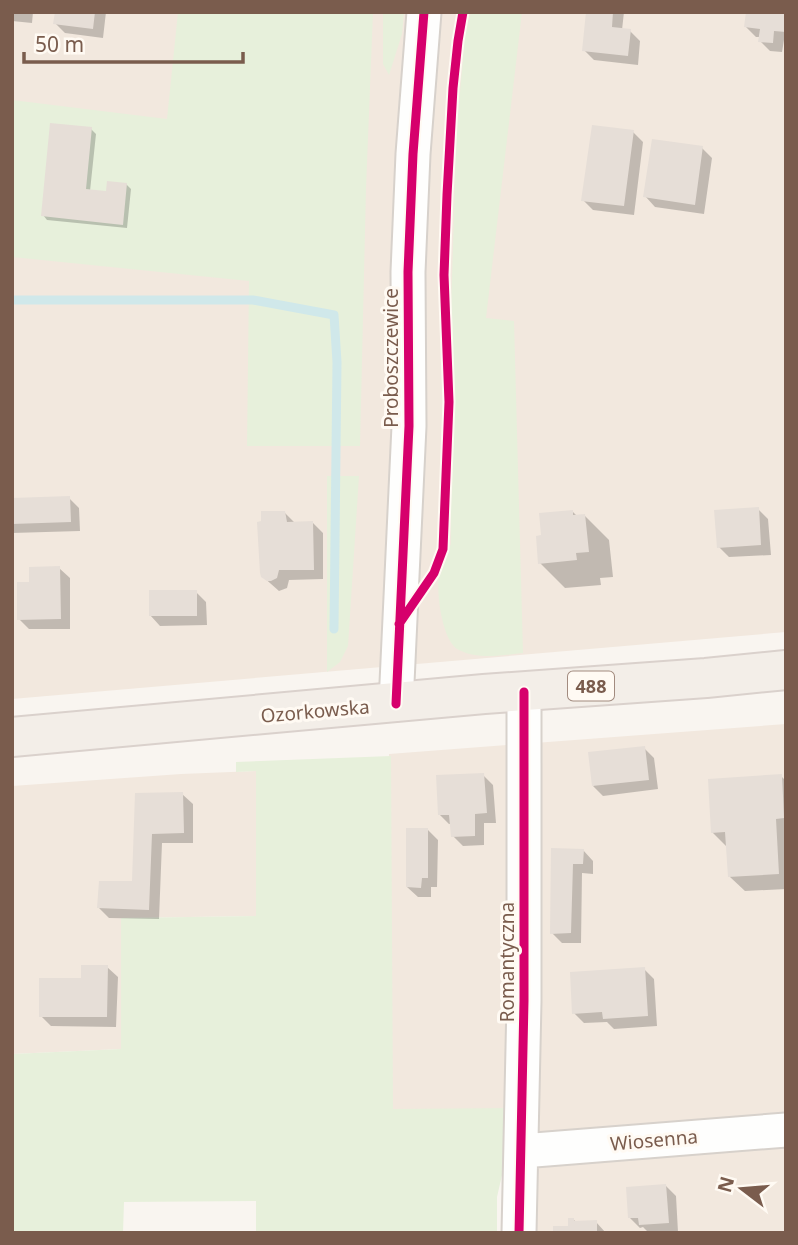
<svg xmlns="http://www.w3.org/2000/svg" width="798" height="1245" font-family="'Noto Sans',sans-serif">
	<rect width="100%" height="100%" fill="#f9f5f0"/>
	<path fill="#f2e8de" d="M12 12H786V632L12 699Z
		M786 724V1233H530L532 1110 391 1113 389 754Z
		M256 771V916L121 918V1049L12 1054V786L181 774Z"/>
	<path fill="#e7f0db" d="M178 12H373L366 188 360 446H247L249 281 12 257V100L167 119Z
		M383 12H404L402 34 389 75 383 64Z
		M471 12H522L486 318 514 321 523 653C502 655 479 660 459 650 442 642 436 592 439 575 441 565 447 554 451 544V308L457 127 465 36Z
		M327 476H359L348 646 340 662 327 672Z
		M391 756 393 1109 511 1108 510 1140 497 1197V1233H256V1201L124 1202 123 1233H12V1054L121 1049V918L256 916V771L236 772V762Z"/>
	<path fill="#0003" d="M12 12H33L32 23 12 21Z
		M56 12H106L103 38 65 33 55 23Z
		M588 12H624L622 30 630 31 640 41 638 65 594 60 584 50Z
		M786 12V40H784L782 52 770 51 760 41V37H756L746 27Z
		M91 129 96 134 90 191 107 193 126 184 131 189 127 228 47 220 43 215Z
		M633 132 643 142 634 215 593 210 583 200Z
		M702 148 712 158 704 214 655 207 645 196Z
		M69 498 79 508 80 531 12 533V500Z
		M758 509 768 519 771 555 729 557 719 547Z
		M284 512 295 523H313L323 533V579L289 580 287 588 279 591 262 576Z
		M573 512 577 516H585L609 540 613 577 600 578 601 585 565 588 540 563Z
		M59 568 70 578V629H29L19 619 31 584Z
		M196 592 206 602 207 625 160 626 150 615Z
		M644 748 654 758 658 789 603 796 593 786Z
		M483 775 493 785 496 823H484V845L463 846 453 836 452 824H449L439 814Z
		M781 776 786 781V889L745 891 730 877 728 848 712 832Z
		M137 794H182L193 804V843H162L159 919 109 918 99 908 134 883Z
		M428 830 438 840 437 887H431V897H418L407 887Z
		M552 849 583 850 593 861V874L582 873 581 943H562L552 933Z
		M107 967 118 977 116 1027 51 1026 41 1016 82 980Z
		M644 969 654 979 657 1026 614 1029 607 1022 584 1023 574 1013Z
		M666 1186 676 1196 678 1232 649 1233 643 1227 640 1228 630 1218Z
		M574 1220 576 1222H596L606 1233H555L569 1228Z"/>
	<g fill="none" stroke-linecap="round" stroke-linejoin="round">
		<path stroke="#d0e8ea" stroke-width="9" d="M12 300H253L334 315 337 362 334 629"/>
	</g>
	<path fill="#e6ded7" d="M55 12H95L93 29 53 24Z
		M586 12H613L612 27 631 29 628 56 582 51Z
		M746 12H786V32L774 31 773 43 758 42 760 29 744 27Z
		M50 123 92 127 86 189 106 191 107 181 127 183 123 225 41 216Z
		M592 125 634 130 624 206 581 201Z
		M652 139 703 146 695 205 643 197Z
		M70 496 71 522 12 524V498Z
		M759 507 761 545 717 548 714 510Z
		M573 510V515L585 514 589 552 576 553 577 560 538 564 536 536 541 535 539 513Z
		M261 511H285L287 522 313 521 314 570H279L277 578 271 581H267L261 577 260 573 257 522 261 521Z
		M60 566 61 619 17 620V582H29V567Z
		M149 590H197V616H149Z
		M645 746 649 780 592 786 588 752Z
		M484 773 487 813 475 814V836L451 837 449 815H438L436 775Z
		M782 774 784 818 776 819 779 874 728 877 725 832 711 833 708 779Z
		M183 792 184 833 152 834 149 910 97 908 99 881H132L135 793Z
		M406 828H428V878H422L421 888 406 887Z
		M551 848 584 849 583 864H573L571 933 550 934Z
		M81 965H108L107 1017H39V978H81Z
		M645 967 648 1016 603 1019 602 1012 572 1014 570 972Z
		M666 1184 669 1223 639 1225 638 1218H628L626 1187Z
		M568 1218H574V1221L597 1220V1233H553V1226H568Z"/>
	<g fill="none" stroke-linecap="round" stroke-linejoin="round">
		<defs>
			<path id="minor" d="M396 704 409 426 408 272 413 154 424 12
				M522 1151 786 1130
				M519 1233 524 1001V692"/>
			<path id="major" d="M12 737 484 694 706 678 786 670"/>
		</defs>
		<use href="#minor" stroke="#d7d1cb" stroke-width="37"/>
		<use href="#major" stroke="#dad1cc" stroke-width="42"/>
		<use href="#minor" stroke="#fefefd" stroke-width="33"/>
		<use href="#major" stroke="#f3eee8" stroke-width="38"/>
		<defs>
			<path id="cycleway" d="M399 624 434 573 443 549 449 402 444 275 447 195 453 88 458 41 463 12
				M396 704 409 426 408 272 413 154 424 12
				M519 1233 524 1001V692"/>
		</defs>
		<use href="#cycleway" stroke="#fffaf3" stroke-width="13"/>
		<use href="#cycleway" stroke="#d6006c" stroke-width="9"/>
	</g>
	<g text-anchor="middle" dominant-baseline="central" stroke-width="6" stroke-linejoin="round" paint-order="stroke">
		<rect fill="#fffaf3" stroke="#a28b7f" stroke-width="2" x="568" y="671.5" width="46" height="29" rx="5"/>
		<g font-size="18" font-weight="bold" fill="#7a5c4d">
			<text x="591" y="686">488</text>
		</g>
		<g font-size="19" fill="#7a5c4d" stroke="#fffaf3">
			<text transform="translate(391 358) rotate(-90)">Proboszczewice</text>
			<text transform="translate(315 711) rotate(-5)">Ozorkowska</text>
			<text transform="translate(507 962) rotate(-90)">Romantyczna</text>
			<text transform="translate(654 1140) rotate(-5)">Wiosenna</text>
		</g>
	</g>
	<rect width="798" height="1245" fill="none" stroke="#7a5c4d" stroke-width="28"/>
	<g transform="translate(742 1189) rotate(286)" stroke="#fffaf3" stroke-width="5" paint-order="stroke">
	<path d="M0-5L12 26L0 18L-12 26Z" fill="#7a5c4d"/>
	<text y="-10" font-size="19" font-weight="bold" text-anchor="middle" fill="#7a5c4d">N</text>
	</g>
	<path d="M24 52v10h219v-10" fill="none" stroke="#7a5c4d" stroke-width="3.5"/>
	<text x="35" y="52" font-size="21" fill="#7a5c4d" stroke="#fffaf3" stroke-width="5" paint-order="stroke">50 m</text>
</svg>
